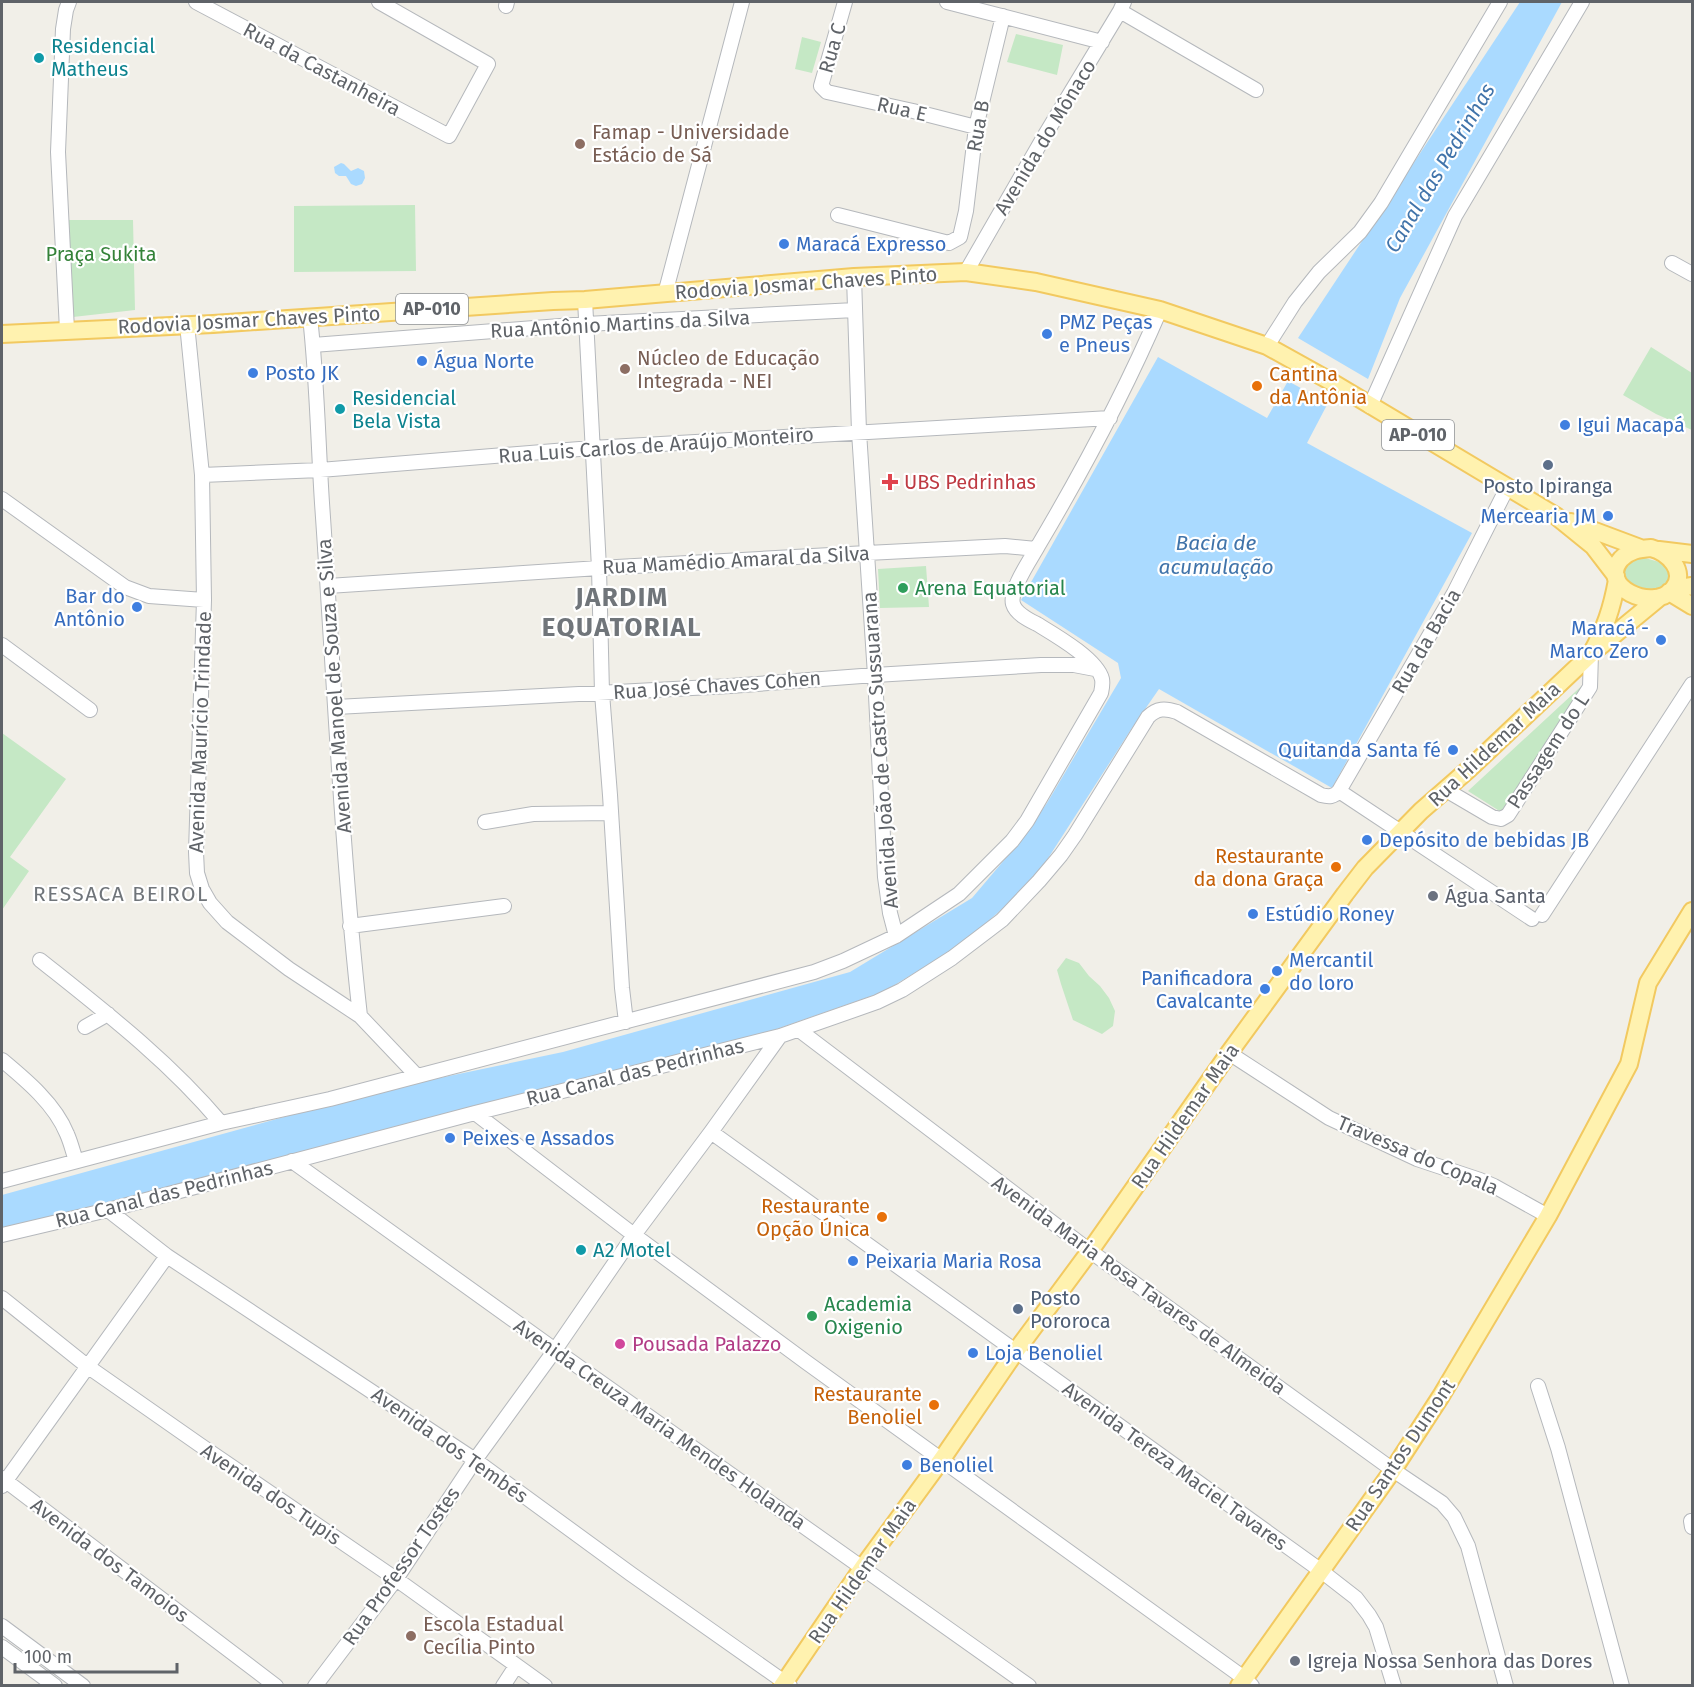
<svg xmlns="http://www.w3.org/2000/svg" width="1694" height="1687" font-family="'Fira Sans',sans-serif">
	<rect width="100%" height="100%" fill="#f1efe8"/>
	<path fill="#c5e8c5" d="M1016 34 1063 45 1057 75 1007 62Z
		M802 37 821 42 812 73 795 69Z
		M415 205 416 271 294 272V206Z
		M65 220H133L135 310 73 317Z
		M1651 347 1692 373V430L1656 414 1623 395Z
		M1645 558 1663 563 1670 572C1669 598 1639 591 1625 580L1622 568 1631 560Z
		M926 566 929 607 880 608 878 569Z
		M1588 680 1501 812 1468 791Z
		M2 733 66 779 10 857 29 871 2 910Z
		M1066 958 1079 963 1089 976 1100 986 1109 998 1115 1011 1113 1026 1102 1034 1073 1020 1061 984 1057 970Z"/>
	<path fill="#aadaff" d="M1520 2H1562L1400 298 1368 379 1298 338Z
		M341 163 344 164 351 171 358 168 364 171 365 178 362 184 356 186 351 184 346 176H339L335 173 334 167Z
		M1158 357 1267 418 1288 381 1328 403 1307 443 1472 533 1332 788 1159 689 1132 728 1034 880 964 943 883 992 771 1031 237 1172 122 1199 93 1209 2 1229V1195L382 1090 563 1052 850 972 972 898 1022 839 1047 803 1121 678 1118 663 1021 600Z"/>
	<g fill="none" stroke-linecap="round" stroke-linejoin="round">
		<defs>
			<path id="minor" d="M196 2 449 136 488 64 379 2
				M845 2 821 86 827 92 913 111 976 127
				M947 2 1102 42
				M506 6 507 2
				M1120 11 1256 90
				M838 215 949 243 960 237 966 211 976 127 1003 16
				M1672 263 1692 274
				M966 272 1045 135 1120 11 1124 2
				M854 277 859 432 875 675 885 877 890 913 896 936
				M665 294 742 2
				M585 300 599 568 602 693 610 795 622 988 626 1022
				M310 317C317 379 318 441 322 503 334 674 341 845 360 1016
				M187 324 202 475 204 600 196 852 197 873 202 889 210 903 227 922 289 969 360 1016 417 1076
				M67 330 58 152 63 29 66 10 69 2
				M313 345 586 324 855 310
				M1267 346 1295 302 1319 272 1360 232 1381 203 1500 2
				M1370 406 1455 216 1582 2
				M202 475 320 470 592 448 1110 418
				M2 499 125 587 149 596 204 600
				M328 586 599 568 867 553 1005 546 1036 549
				M2 645 90 710
				M336 707 730 686 875 675 1041 665H1074L1095 669
				M1446 790 1492 817 1501 819 1508 815 1590 687 1591 654
				M1339 791 1532 919
				M485 822 533 814 611 813
				M1542 915 1692 684
				M350 926 504 906
				M40 960C104 1011 168 1060 221 1123
				M85 1027 108 1014
				M799 1030 1090 1251 1393 1470 1442 1503 1454 1517 1468 1546 1506 1686
				M1229 1053 1329 1118 1417 1159 1480 1180 1494 1186 1548 1216
				M2 1060C26 1080 55 1104 67 1134 71 1143 73 1152 76 1161
				M475 1113 634 1235 806 1362 1244 1678 1252 1686
				M711 1132 1320 1570 1356 1598 1369 1615 1376 1627 1394 1686
				M292 1161 555 1350 1029 1686
				M2 1181 221 1123 330 1099 814 972 843 961 896 936 959 894 1012 841 1027 821 1101 693C1102 688 1103 684 1102 679 1097 659 1055 635 1037 624 1029 620 1016 614 1013 604 1009 590 1031 559 1038 546 1083 470 1125 392 1160 310
				M108 1210 167 1256 475 1460 631 1574 790 1686
				M2 1235 108 1210 475 1113 780 1036 877 1002 902 990 952 958 1002 920 1039 881 1061 855 1075 835 1148 717C1157 708 1165 708 1177 712L1321 795C1329 797 1334 797 1339 791L1454 593 1507 488
				M2 1298 87 1366 200 1445 396 1579 545 1686
				M1538 1386 1558 1448 1622 1686
				M2 1478 276 1686
				M2 1486 167 1256
				M1691 1521 1692 1527
				M2 1626 83 1686
				M2 1647 55 1686
				M315 1686 396 1579 475 1460 555 1350 634 1235 711 1132 780 1036
				M503 1686 516 1666"/>
			<path id="major" d="M2 334 213 324 553 301 585 300 854 277 966 272 1036 282 1160 310 1267 346 1330 381 1556 516 1593 546 1616 576
				M1571 522 1643 549
				M1651 548C1667 552 1688 571 1673 589 1652 613 1597 586 1621 559 1630 550 1639 549 1651 548Z
				M1659 550 1692 554
				M1673 589 1692 586
				M1669 592 1692 606
				M1598 648 1660 597
				M782 1686 863 1567 942 1459 1016 1351 1090 1251 1229 1053 1345 894 1365 868 1421 811 1469 769 1591 654C1605 629 1612 608 1617 580
				M1239 1686 1393 1470 1441 1396 1548 1216 1629 1064 1648 983 1692 911"/>
		</defs>
		<use href="#minor" stroke="#b5b8bc" stroke-width="16"/>
		<use href="#major" stroke="#f2c960" stroke-width="20"/>
		<use href="#minor" stroke="#fff" stroke-width="14"/>
		<use href="#major" stroke="#fff2af" stroke-width="16"/>
	</g>
	<g fill="#0f9aa8" stroke="#fff" stroke-width="2">
		<circle cx="39" cy="58" r="6"/>
		<circle cx="340" cy="409" r="6"/>
		<circle cx="581" cy="1250" r="6"/>
	</g>
	<g fill="#8d6e63" stroke="#fff" stroke-width="2">
		<circle cx="580" cy="144" r="6"/>
		<circle cx="625" cy="369" r="6"/>
		<circle cx="411" cy="1636" r="6"/>
	</g>
	<g fill="#3f7fe0" stroke="#fff" stroke-width="2">
		<circle cx="784" cy="244" r="6"/>
		<circle cx="1047" cy="334" r="6"/>
		<circle cx="422" cy="361" r="6"/>
		<circle cx="253" cy="373" r="6"/>
		<circle cx="1565" cy="425" r="6"/>
		<circle cx="1608" cy="516" r="6"/>
		<circle cx="137" cy="607" r="6"/>
		<circle cx="1661" cy="640" r="6"/>
		<circle cx="1453" cy="750" r="6"/>
		<circle cx="1367" cy="840" r="6"/>
		<circle cx="1253" cy="914" r="6"/>
		<circle cx="1277" cy="971" r="6"/>
		<circle cx="1265" cy="989" r="6"/>
		<circle cx="450" cy="1138" r="6"/>
		<circle cx="853" cy="1261" r="6"/>
		<circle cx="973" cy="1353" r="6"/>
		<circle cx="907" cy="1465" r="6"/>
	</g>
	<g fill="#e8710a" stroke="#fff" stroke-width="2">
		<circle cx="1257" cy="386" r="6"/>
		<circle cx="1336" cy="867" r="6"/>
		<circle cx="882" cy="1217" r="6"/>
		<circle cx="934" cy="1405" r="6"/>
	</g>
	<g fill="#5c6f8a" stroke="#fff" stroke-width="2">
		<circle cx="1548" cy="465" r="6"/>
		<circle cx="1018" cy="1309" r="6"/>
	</g>
	<path fill="#e0444e" stroke="#fff" stroke-width="2" d="M887 473h6v6h6v6h-6v6h-6v-6h-6v-6h6z"/>
	<g fill="#2e9e5b" stroke="#fff" stroke-width="2">
		<circle cx="903" cy="588" r="6"/>
		<circle cx="812" cy="1316" r="6"/>
	</g>
	<g fill="#6b7280" stroke="#fff" stroke-width="2">
		<circle cx="1433" cy="896" r="6"/>
		<circle cx="1295" cy="1661" r="6"/>
	</g>
	<circle fill="#d1479c" stroke="#fff" stroke-width="2" cx="620" cy="1344" r="6"/>
	<g text-anchor="middle" dominant-baseline="central" stroke-width="4.5" stroke-linejoin="round" paint-order="stroke">
		<g fill="#fff" stroke="#8f9295" stroke-width="1.5">
			<rect x="396" y="294" width="72" height="30" rx="4.5"/>
			<rect x="1382" y="420" width="72" height="30" rx="4.5"/>
		</g>
		<g font-size="18" font-weight="bold" fill="#5f6368">
			<text x="432" y="309">AP-010</text>
			<text x="1418" y="435">AP-010</text>
		</g>
		<g font-size="20" fill="#0d838f" stroke="#fff" text-anchor="start">
			<text x="51" y="46">Residencial<tspan x="51" dy="23">Matheus</tspan></text>
			<text x="352" y="398">Residencial<tspan x="352" dy="23">Bela Vista</tspan></text>
			<text x="593" y="1250">A2 Motel</text>
		</g>
		<g font-size="20" fill="#5f6368" stroke="#fff">
			<text transform="translate(832 48) rotate(-74)">Rua C</text>
			<text transform="translate(322 69) rotate(28)">Rua da Castanheira</text>
			<text transform="translate(902 109) rotate(13)">Rua E</text>
			<text transform="translate(978 126) rotate(-80)">Rua B</text>
			<text transform="translate(1045 137) rotate(-59)">Avenida do Mônaco</text>
			<text transform="translate(806 283) rotate(-4)">Rodovia Josmar Chaves Pinto</text>
			<text transform="translate(249 320) rotate(-3)">Rodovia Josmar Chaves Pinto</text>
			<text transform="translate(620 324) rotate(-3)">Rua Antônio Martins da Silva</text>
			<text transform="translate(656 445) rotate(-4)">Rua Luis Carlos de Araújo Monteiro</text>
			<text transform="translate(736 560) rotate(-3)">Rua Mamédio Amaral da Silva</text>
			<text transform="translate(1426 641) rotate(-60)">Rua da Bacia</text>
			<text transform="translate(717 685) rotate(-4)">Rua José Chaves Cohen</text>
			<text transform="translate(334 686) rotate(-94)">Avenida Manoel de Souza e Silva</text>
			<text transform="translate(200 732) rotate(-88)">Avenida Maurício Trindade</text>
			<text transform="translate(1494 744) rotate(-43)">Rua Hildemar Maia</text>
			<text transform="translate(880 750) rotate(-94)">Avenida João de Castro Sussuarana</text>
			<text transform="translate(1548 751) rotate(-57)">Passagem do L</text>
			<text transform="translate(635 1072) rotate(-14)">Rua Canal das Pedrinhas</text>
			<text transform="translate(1185 1116) rotate(-55)">Rua Hildemar Maia</text>
			<text transform="translate(1418 1155) rotate(23)">Travessa do Copala</text>
			<text transform="translate(164 1194) rotate(-14)">Rua Canal das Pedrinhas</text>
			<text transform="translate(1139 1285) rotate(36)">Avenida Maria Rosa Tavares de Almeida</text>
			<text transform="translate(660 1424) rotate(35)">Avenida Creuza Maria Mendes Holanda</text>
			<text transform="translate(450 1445) rotate(35)">Avenida dos Tembés</text>
			<text transform="translate(1400 1455) rotate(-56)">Rua Santos Dumont</text>
			<text transform="translate(1175 1466) rotate(36)">Avenida Tereza Maciel Tavares</text>
			<text transform="translate(271 1494) rotate(34)">Avenida dos Tupis</text>
			<text transform="translate(110 1560) rotate(37)">Avenida dos Tamoios</text>
			<text transform="translate(401 1566) rotate(-55)">Rua Professor Tostes</text>
			<text transform="translate(862 1571) rotate(-55)">Rua Hildemar Maia</text>
		</g>
		<g font-size="20" fill="#785e54" stroke="#fff" text-anchor="start">
			<text x="592" y="132">Famap - Universidade<tspan x="592" dy="23">Estácio de Sá</tspan></text>
			<text x="637" y="358">Núcleo de Educação<tspan x="637" dy="23">Integrada - NEI</tspan></text>
			<text x="423" y="1624">Escola Estadual<tspan x="423" dy="23">Cecília Pinto</tspan></text>
		</g>
		<g font-size="20" fill="#366cbe" stroke="#fff" text-anchor="start">
			<text x="796" y="244">Maracá Expresso</text>
			<text x="1059" y="322">PMZ Peças<tspan x="1059" dy="23">e Pneus</tspan></text>
			<text x="434" y="361">Água Norte</text>
			<text x="265" y="373">Posto JK</text>
			<text x="1577" y="425">Igui Macapá</text>
			<text x="1596" y="516" text-anchor="end">Mercearia JM</text>
			<text x="125" y="596" text-anchor="end">Bar do<tspan x="125" dy="23">Antônio</tspan></text>
			<text x="1649" y="628" text-anchor="end">Maracá -<tspan x="1649" dy="23">Marco Zero</tspan></text>
			<text x="1441" y="750" text-anchor="end">Quitanda Santa fé</text>
			<text x="1379" y="840">Depósito de bebidas JB</text>
			<text x="1265" y="914">Estúdio Roney</text>
			<text x="1289" y="960">Mercantil<tspan x="1289" dy="23">do loro</tspan></text>
			<text x="1253" y="978" text-anchor="end">Panificadora<tspan x="1253" dy="23">Cavalcante</tspan></text>
			<text x="462" y="1138">Peixes e Assados</text>
			<text x="865" y="1261">Peixaria Maria Rosa</text>
			<text x="985" y="1353">Loja Benoliel</text>
			<text x="919" y="1465">Benoliel</text>
		</g>
		<g font-size="20" fill="#348238" stroke="#fff">
			<text x="101" y="254">Praça Sukita</text>
		</g>
		<g font-size="20" fill="#c56008" stroke="#fff" text-anchor="end">
			<text x="1269" y="374" text-anchor="start">Cantina<tspan x="1269" dy="23">da Antônia</tspan></text>
			<text x="1324" y="856">Restaurante<tspan x="1324" dy="23">da dona Graça</tspan></text>
			<text x="870" y="1206">Restaurante<tspan x="870" dy="23">Opção Única</tspan></text>
			<text x="922" y="1394">Restaurante<tspan x="922" dy="23">Benoliel</tspan></text>
		</g>
		<g font-size="20" fill="#be3a42" stroke="#fff" text-anchor="start">
			<text x="904" y="482">UBS Pedrinhas</text>
		</g>
		<g font-size="20" fill="#4e5e75" stroke="#fff">
			<text x="1548" y="486">Posto Ipiranga</text>
			<text x="1030" y="1298" text-anchor="start">Posto<tspan x="1030" dy="23">Pororoca</tspan></text>
		</g>
		<g font-size="20" fill="#27864d" stroke="#fff" text-anchor="start">
			<text x="915" y="588">Arena Equatorial</text>
			<text x="824" y="1304">Academia<tspan x="824" dy="23">Oxigenio</tspan></text>
		</g>
		<g font-size="20" fill="#5b616d" stroke="#fff" text-anchor="start">
			<text x="1445" y="896">Água Santa</text>
			<text x="1307" y="1661">Igreja Nossa Senhora das Dores</text>
		</g>
		<g font-size="20" fill="#b23c85" stroke="#fff" text-anchor="start">
			<text x="632" y="1344">Pousada Palazzo</text>
		</g>
		<g font-size="21" font-style="italic" fill="#4174aa" stroke="#fff">
			<text transform="translate(1440 168) rotate(-59)">Canal das Pedrinhas</text>
			<text x="1216" y="543">Bacia de<tspan x="1216" dy="24">acumulação</tspan></text>
		</g>
		<g font-size="21" letter-spacing="1.5" fill="#70757a" stroke="#fff">
			<text x="121" y="894">RESSACA BEIROL</text>
		</g>
		<g font-size="26" font-weight="bold" letter-spacing="1.5" fill="#70757a" stroke="#fff">
			<text x="622" y="597">JARDIM<tspan x="622" dy="30">EQUATORIAL</tspan></text>
		</g>
	</g>
	<rect width="1694" height="1687" fill="none" stroke="#5f6368" stroke-width="6"/>
	<path d="M15 1663v9h162v-9" fill="none" stroke="#5f6368" stroke-width="3"/>
	<text x="24" y="1663" font-size="18" fill="#5f6368" stroke="#ffffff" stroke-width="4.5" paint-order="stroke">100 m</text>
</svg>
